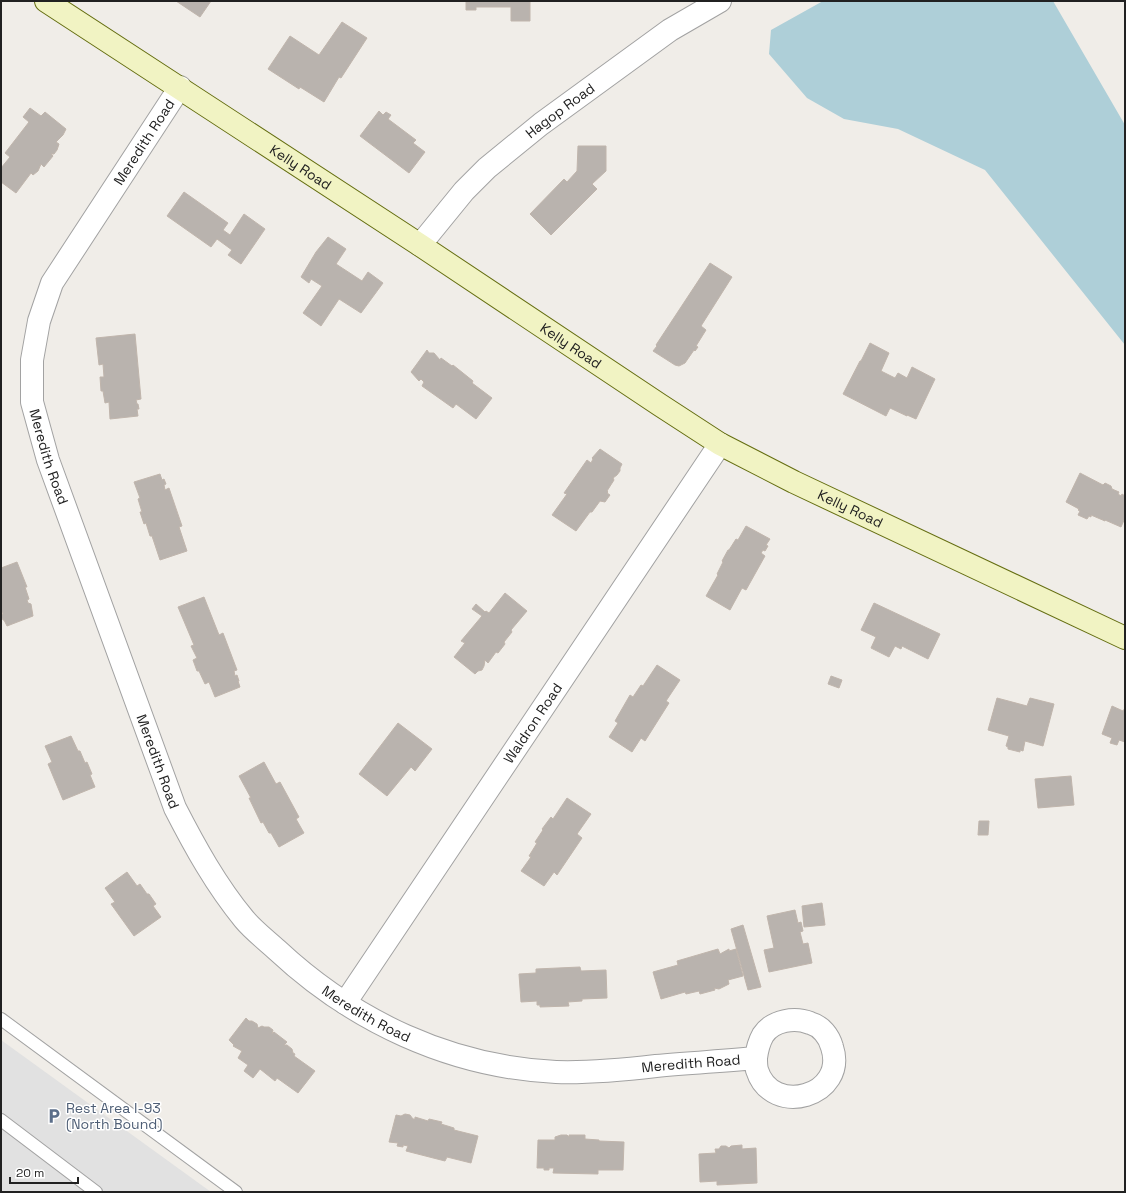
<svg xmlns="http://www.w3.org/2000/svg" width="1126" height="1193" font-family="'Space Grotesk',sans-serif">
	<rect width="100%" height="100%" fill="#f0ede8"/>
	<path fill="#e1e1e1" d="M1 1040 211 1192H1Z"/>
	<path fill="#aecfd8" d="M823 1H1053L1125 125V345L985 170 898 129 844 119 807 98 769 54 771 30Z"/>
	<path fill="#b9b3ae" stroke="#c0b5ac" d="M176 1H211L200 17Z
		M466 1H530V21H511V7H476V10H466Z
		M342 22 367 38 341 78 339 77 324 102 300 87 299 89 268 69 290 36 319 55Z
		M30 108 41 116 45 112 66 129 63 135 56 142 59 144 57 150 54 154H51L53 156 44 167 41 164 38 171 33 175 31 173 16 193 1 182V168L10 157 5 153 29 122 23 117Z
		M379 111 383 115 386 112 391 115 388 119 416 140 413 143 425 152 409 173 360 136Z
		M578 146H606V171L592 184 597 189 551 235 530 214 564 179 567 182 577 171Z
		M184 192 228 223 223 230 230 235 244 214 265 229 241 264 228 255 232 250 217 239 211 247 167 216Z
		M328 237 346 249 336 264 362 281 368 272 383 283 361 313 339 299 321 326 303 313 322 286 311 279 309 283 301 277 316 252Z
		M710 263 732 277 701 326 706 330 696 346 698 347 695 351 694 350 685 363 679 366 675 365 653 351 657 346 656 345Z
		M135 334 141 399 136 400 137 404H138L139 409H137L138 416 110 419 109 402 105 403 103 391H101L100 377H104L103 364 99 365 96 338Z
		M870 343 889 353 881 371 895 378 898 373 907 378 912 367 935 379 916 419 907 415V416L890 408 886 416 843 394 860 361H861Z
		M427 350 429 353H434L440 360 441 358 452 366 453 365 473 381 472 383 492 398 476 419 456 404 453 408 422 386 424 382 421 379 419 381 411 372Z
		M600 449 622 464 620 468V471L617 475 613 478 614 480 607 491 608 492 607 493 610 495 605 502 600 501 592 512H590L576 531 552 515 567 494 564 493 587 460 591 463 593 459 592 458Z
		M1080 473 1103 485 1105 483 1111 486 1112 489 1119 492 1118 494 1121 496 1122 494 1125 496V518L1121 527 1105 520V521L1091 515V517L1089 516 1087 519 1078 515 1080 511 1078 510 1079 509 1066 502Z
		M160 474 162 480 164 479 166 484 164 485 165 490 169 488 182 526 179 527 187 551 160 560 152 536H150L146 523 144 524 140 512H142L138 499 140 498 134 482Z
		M746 526 770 539 766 545 768 546 765 551 763 550 761 553 765 556 746 590 742 588 730 610 706 596 718 575 717 574 723 562 722 561 728 550H729L736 539 738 540Z
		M17 562 27 587H25L29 599 27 600 28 603 31 604 33 616 7 626 4 620H3L1 616 3 614 1 610V568Z
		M505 593 527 611 511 630 512 632 504 642 505 644 498 653 496 652 488 663 485 660 484 666 482 670 478 671 475 674 454 657 465 643 461 641 482 616 472 609 476 604 485 612 486 611 489 613Z
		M204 597 219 635 223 633 237 670 234 671 235 676 237 675 239 681H238L240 687 215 697 209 682 205 684 199 671H197L193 660 197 658 191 646 194 645 178 607Z
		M874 603 940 634 928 659 902 646 901 649 895 646 889 657 871 648 876 637 861 630Z
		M657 665 680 680 666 701 669 703 645 741 641 738 632 752 609 737 618 723 615 721 630 695 633 697 641 685 643 686Z
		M831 676 842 680 839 688 828 684Z
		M997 698 1027 706 1030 698 1054 704 1043 746 1025 741 1023 751 1020 750V752L1008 749V747L1006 746 1009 736 988 730Z
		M1112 706 1123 711 1125 708V742L1119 740 1117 745 1110 743 1112 738 1102 734Z
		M398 723 432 749 415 771 411 767 387 796 359 774Z
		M71 736 78 751H80L85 763 87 762 92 774 90 775 95 787 63 800 48 764 52 762 45 746Z
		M264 762 276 784 280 782 299 817 296 819 304 833 279 847 271 833H269L263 822 261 823 249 798H251L239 776Z
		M1071 776 1074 805 1038 808 1035 779Z
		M567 798 591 814 577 834 582 838 557 875 554 872 544 886 521 871 531 857 529 856 537 843 535 842 543 830 542 829 551 817 553 819Z
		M979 821H989L988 835H978Z
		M127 872 137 886 140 884 147 894H149L156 904 153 906 161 917 134 936 111 904 115 902 105 888Z
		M822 903 825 925 804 927 802 906Z
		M795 910 798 923 801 922 803 931 800 932 803 944 808 943 812 963 769 972 764 950 774 948 767 916Z
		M743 925 761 987 748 990 731 929Z
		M718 949 720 954 729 949V951L736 949 743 976 728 980 729 984 719 989 714 988 715 990 700 994 699 991 686 994 685 992 661 999 653 972 678 965 677 961Z
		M580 967 581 971 606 970 607 998 582 999V1001L568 1002 569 1006 540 1007V1005H537V1001L521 1002 519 974 536 973V969Z
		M246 1018 249 1021H252L257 1024 258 1028 262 1026 264 1027H269L273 1030 272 1034 274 1032 287 1042 284 1045H287L292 1049 293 1053 295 1054 294 1056 315 1071 298 1093 277 1078 275 1081 260 1069 253 1078 244 1071 248 1065 238 1058 242 1051 233 1046 234 1045 229 1040Z
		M405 1114 410 1115 413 1119H415V1117L428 1121 429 1119 442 1122 441 1124 454 1128V1130L478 1136 471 1163 447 1157 445 1161 406 1151 408 1146 403 1145V1147L397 1146 398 1143 389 1142 396 1115 401 1116Z
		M561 1135H567L569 1137V1135H585V1139L599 1140V1141L624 1142 623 1170H598V1174L553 1173 554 1168H549V1170H544V1168H537L538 1140H555V1137Z
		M742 1145V1149L756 1148 757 1183 717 1185V1181L700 1182 699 1154 716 1153 715 1149H719L721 1146H726L729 1148 731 1146Z"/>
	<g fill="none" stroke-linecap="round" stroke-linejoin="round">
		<defs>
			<path id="lane" d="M1 1019 236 1192
				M1 1120 96 1192"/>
			<g id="street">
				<path id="s1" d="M180 87 52 283 39 321 32 360V402L48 460 175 808C195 847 216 885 244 919 253 930 266 940 277 950 353 1021 450 1067 556 1072 589 1073 622 1070 656 1066 689 1063 722 1061 756 1058 757 1050 759 1042 763 1035 773 1020 795 1017 810 1023 821 1026 829 1036 832 1047 848 1096 772 1118 757 1070 756 1066 756 1062 756 1058"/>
				<path id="s2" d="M420 245 464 191 487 168 541 124 670 30 720 1"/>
				<path id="s3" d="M345 1003 720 444"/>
			</g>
			<g id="secondary">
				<path id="s4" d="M46 1 420 245 660 405 720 444 794 482 1125 638"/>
			</g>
		</defs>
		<use href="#lane" stroke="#a2a2a2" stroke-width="14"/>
		<use href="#street" stroke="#a2a2a2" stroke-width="24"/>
		<use href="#secondary" stroke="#656e11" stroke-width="24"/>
		<use href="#lane" stroke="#fff" stroke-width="12"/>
		<use href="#street" stroke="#fff" stroke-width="22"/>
		<use href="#secondary" stroke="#f1f3c3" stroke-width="22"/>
	</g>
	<defs>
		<symbol id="parking-bare" viewBox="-9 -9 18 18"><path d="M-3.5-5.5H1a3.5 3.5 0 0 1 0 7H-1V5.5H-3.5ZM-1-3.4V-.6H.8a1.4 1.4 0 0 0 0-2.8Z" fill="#5c6f8a" stroke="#fff" stroke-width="2.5" paint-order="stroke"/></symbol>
	</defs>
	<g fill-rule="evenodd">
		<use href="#parking-bare" x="43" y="1105" width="22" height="22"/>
	</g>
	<g text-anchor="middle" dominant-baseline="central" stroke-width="3" stroke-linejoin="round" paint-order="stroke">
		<g font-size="14" fill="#212121" stroke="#fff">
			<text stroke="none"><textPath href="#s2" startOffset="195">Hagop Road</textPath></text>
			<text transform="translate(144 142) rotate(-57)">Meredith Road</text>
			<text stroke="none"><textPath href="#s4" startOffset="304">Kelly Road</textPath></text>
			<text stroke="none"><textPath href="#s4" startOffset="628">Kelly Road</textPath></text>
			<text stroke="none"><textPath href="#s1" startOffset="413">Meredith Road</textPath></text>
			<text stroke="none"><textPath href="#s4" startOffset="952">Kelly Road</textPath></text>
			<text stroke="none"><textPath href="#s3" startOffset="337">Waldron Road</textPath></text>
			<text stroke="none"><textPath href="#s1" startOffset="737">Meredith Road</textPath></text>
			<text stroke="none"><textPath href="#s1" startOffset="1073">Meredith Road</textPath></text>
			<text stroke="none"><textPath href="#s1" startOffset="1409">Meredith Road</textPath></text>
		</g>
		<g font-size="14" fill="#4e5e75" stroke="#fff" text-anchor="start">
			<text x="66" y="1108">Rest Area I-93<tspan x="66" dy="16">(North Bound)</tspan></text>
		</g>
	</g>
	<rect width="1126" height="1193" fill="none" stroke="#212121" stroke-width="4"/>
	<path d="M10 1177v6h68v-6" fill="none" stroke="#212121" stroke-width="2"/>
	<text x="16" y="1177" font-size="12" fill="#212121" stroke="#ffffff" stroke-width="3" paint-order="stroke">20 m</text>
</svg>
